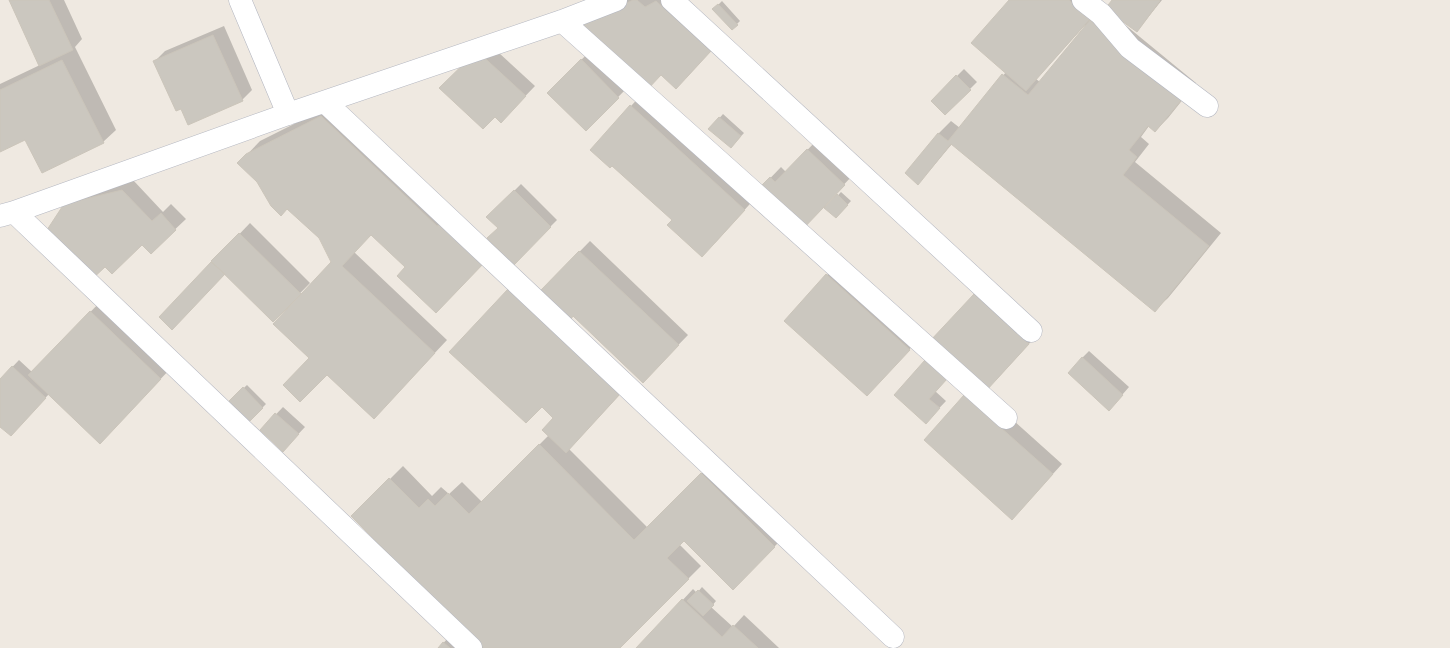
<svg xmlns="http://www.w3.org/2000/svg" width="1450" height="648" font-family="'Exo 2',sans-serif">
	<rect width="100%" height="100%" fill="#efe9e1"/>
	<path fill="#0003" fill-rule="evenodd" d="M10 0H64L82 39 75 47 116 130 103 142 26 139 0 151V84L40 65Z
		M625 0H676L720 40 686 78 661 74 584 25 594 15Z
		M1010 0H1090L1106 10 1113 0H1162L1137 31 1113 13 1112 14 1196 83 1168 118 1155 131 1149 126 1141 137 1149 144 1135 162 1221 233 1168 298 1155 310 952 144 930 170 918 183 906 173 939 133 951 121 960 128 1006 72ZM1085 25 1086 26 1040 82 1036 79Z
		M722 1 740 21 732 29 714 9Z
		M224 26 252 90 242 100 181 107 154 62 165 51Z
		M487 42 535 86 511 111 495 116 441 88Z
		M588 53 625 90 586 130 549 93Z
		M964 69 977 82 945 114 932 101Z
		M643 93 757 196 715 243 673 220 631 106Z
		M334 104 450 214 456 211 491 243 499 228 488 217 521 184 557 220 514 263 498 247 449 299 407 267 371 234 354 252 447 340 386 405 310 358 333 263 320 238 239 163 260 141Z
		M723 114 744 133 731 147 710 129Z
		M818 139 854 174 810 220 759 190 781 167 786 172Z
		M133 180 163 212 171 204 186 219 151 252 142 243 64 205Z
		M841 192 851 201 836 217 826 208Z
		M250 223 310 283 273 321 225 273 160 317Z
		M590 241 688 335 653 371 574 315 542 290Z
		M837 265 919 339 867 395 827 275Z
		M985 284 1038 334 996 380 932 341Z
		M103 299 173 366 112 430 49 394 17 428 0 425V380L19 360 32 372Z
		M1089 351 1129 387 1116 402 1082 358Z
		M451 352 633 380 569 449 648 528 714 461 787 534 733 588 684 540 680 545 701 566 619 648H484L353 516 403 466 432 496 441 487 449 494 462 482 482 502 549 435 555 418 542 406Z
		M933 353 935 391 946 401 926 422Z
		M247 385 266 404 249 421 229 402Z
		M975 386 1062 464 1022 508Z
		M283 407 305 427 290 443 261 430Z
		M702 587 716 601 711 607 733 627 744 615 779 648H638L693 589 697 593Z
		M447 639 457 648H439Z"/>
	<path fill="#cbc7bf" stroke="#cbc5ba" d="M9 0H49L73 50 39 66Z
		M633 0H637L645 7 656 1 711 51 676 89 661 75 646 91 588 34 583 25Z
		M1009 0H1069L1090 19 1026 91 971 43Z
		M1112 0H1159L1160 1 1137 32 1105 9Z
		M718 4 738 25 732 30 712 9Z
		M1090 20 1184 97 1155 132 1148 126 1129 150 1137 157 1123 175 1209 246 1155 312 951 144 918 185 905 173 938 133 948 141 1002 74 1028 95Z
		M213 35 243 101 188 125 181 109 176 111 153 61Z
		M477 51 526 96 501 123 495 117 483 129 439 88Z
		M581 59 619 98 586 131 547 93Z
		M62 60 104 143 42 173 25 140 0 152V90Z
		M956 75 971 90 945 115 931 101Z
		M630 105 745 210 702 257 667 225 672 220 612 166 610 168 590 150Z
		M321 116 437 226 443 223 485 262 436 313 397 276 405 267 371 235 342 266 435 353 374 419 327 375 300 402 283 385 309 358 273 324 331 262 319 238 287 209 281 216 271 206 257 182 237 163 246 154Z
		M719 117 741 136 731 148 708 129Z
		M807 149 845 185 800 232 757 190 770 177 775 182Z
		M122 190 152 221 161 213 176 230 151 254 142 245 112 274 105 267 90 281 45 233 64 204Z
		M514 190 551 227 514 265 487 238 498 228 486 217Z
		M837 194 848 205 836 218 824 208Z
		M239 233 301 294 273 322 211 261Z
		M579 251 679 345 643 383 573 316 571 319 541 290Z
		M211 262 225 274 172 330 159 317Z
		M826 274 910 350 867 396 784 321Z
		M508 289 621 393 566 453 542 430 553 418 542 407 526 423 449 352Z
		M974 294 1029 344 986 391 930 341Z
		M90 311 161 379 100 444 28 375Z
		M1082 357 1123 395 1109 411 1068 373Z
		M925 360 947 379 929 399 940 408 926 424 894 395Z
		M12 366 46 398 11 436 0 427V379Z
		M243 387 263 408 249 422 228 402Z
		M964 395 1053 474 1012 520 924 440Z
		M275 413 299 434 283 452 260 430Z
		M539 444 634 540 701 473 775 547 733 590 684 541 667 558 689 579 620 648H483L351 516 389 478 419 508 428 499 435 506 448 493 469 514Z
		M698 590 714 605 703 616 687 601Z
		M682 599 722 637 733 625 758 648H636Z
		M443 642 450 648H438Z"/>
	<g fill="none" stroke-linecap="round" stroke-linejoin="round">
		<defs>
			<path id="minor" d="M240 0 288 114
				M672 0 1031 331
				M1083 0 1101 14 1130 48 1207 106
				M562 21 1006 418
				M325 102 893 637
				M14 212 471 648
				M0 216 14 212 288 114 562 21 616 0"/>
		</defs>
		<use href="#minor" stroke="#b4b7c1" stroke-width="23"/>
		<use href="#minor" stroke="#fff" stroke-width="22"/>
	</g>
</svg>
